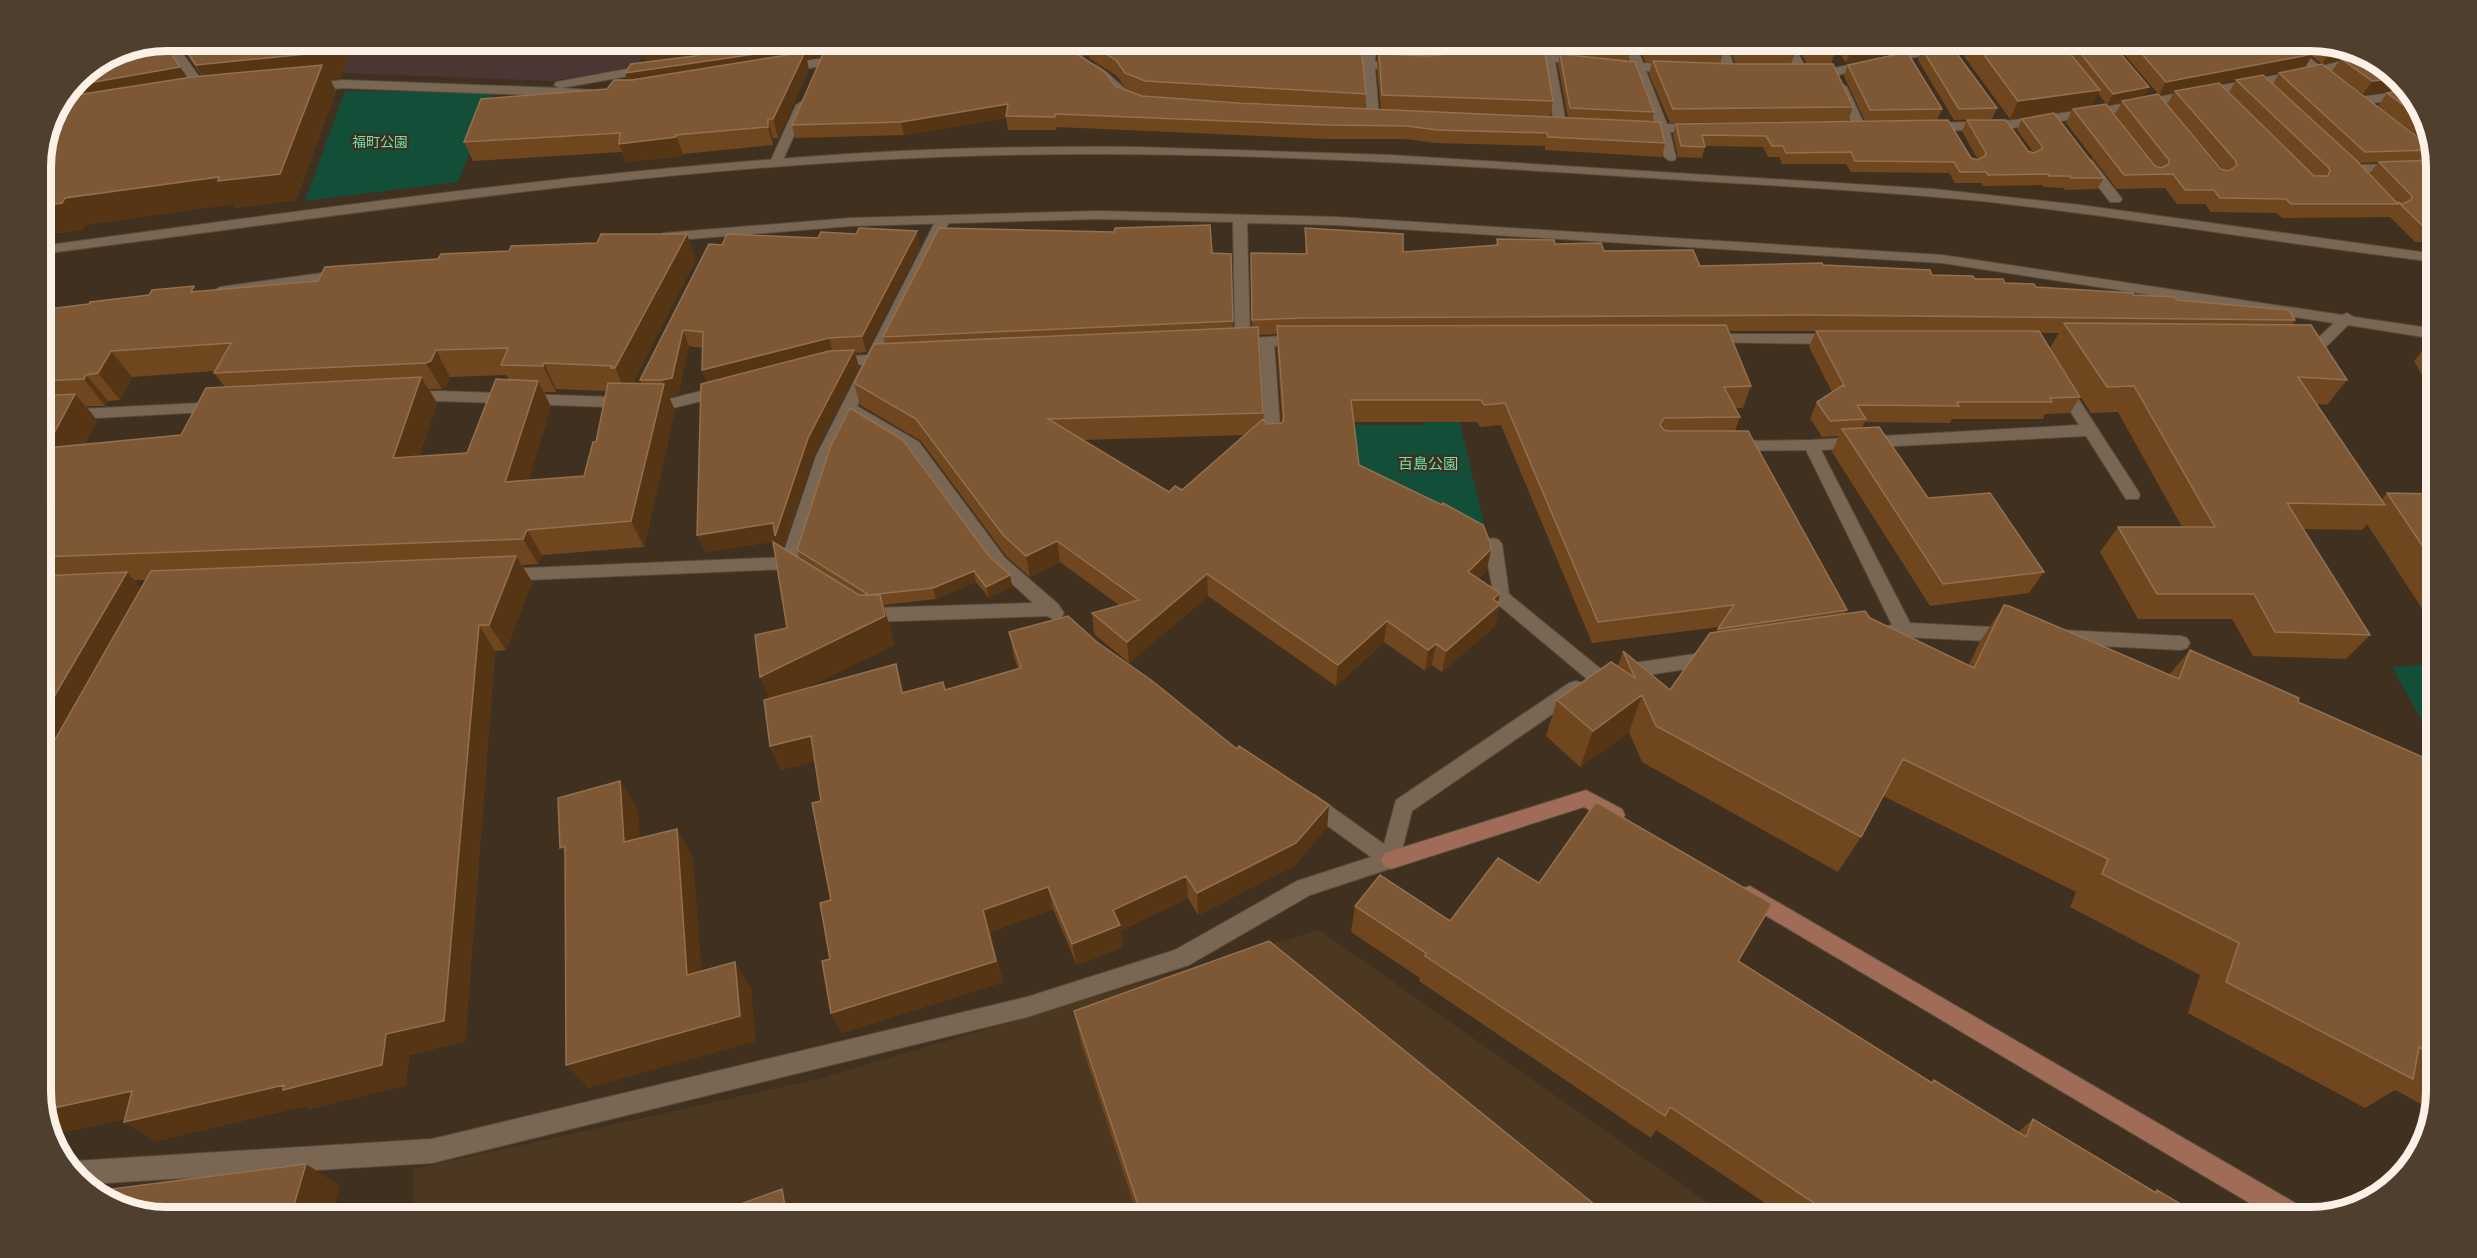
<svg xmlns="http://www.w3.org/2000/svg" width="2477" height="1258" font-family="Raleway,'Noto Sans JP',sans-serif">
	<rect width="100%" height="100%" fill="#40301f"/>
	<path fill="#4c3720" d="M1319 930 1728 1217H413V1169L818 1079Z"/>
	<path fill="#4a3632" d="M277 41H653L637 66 551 81 214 68Z"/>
	<path fill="#134e38" d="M345 91 493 93 458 182 305 201Z
		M1423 411H1457L1487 536 1355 474 1351 425H1424Z
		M2436 664V737L2430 735 2392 667Z"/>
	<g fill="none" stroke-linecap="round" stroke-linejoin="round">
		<defs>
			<path id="lane" d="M854 40H865L848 64 821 66 784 73 778 69C790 59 825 58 841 58Z
				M1364 40H1376L1375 62H1401L1407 66 1401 70 1375 69 1379 115 1373 119 1367 115 1363 68H1338L1332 64 1338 60 1363 61Z
				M1440 40H1452V66H1444L1442 64Z
				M1539 40H1551L1554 55 1583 58 1589 62 1583 66 1555 62 1566 123 1564 126 1560 127 1554 123 1543 62H1521L1515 58 1521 54H1542Z
				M1622 40H1634L1643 63 1676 65 1682 69 1676 73 1646 71 1667 124 1697 125 1703 129 1697 133 1670 132 1676 157 1675 160 1670 161 1664 157 1657 131H1638L1632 127 1638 123 1655 124 1634 70 1613 69 1607 65 1613 61 1631 63Z
				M1713 40H1725L1736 72 1734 75 1730 76 1724 72Z
				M1780 40H1791L1808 72 1806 75H1798Z
				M1991 45 1997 48 1995 50 1920 56 1834 76H1814L1808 72 1814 68H1834L1920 50Z
				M1081 49H1111L1117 52C1108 59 1095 53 1084 55 1073 58 1057 64 1047 56L1053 52H1071Z
				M2367 54 2373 60 2319 74 2104 115 2006 129 1929 131 1923 127 1929 123 2006 121 2104 107 2319 67Z
				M1090 63C1111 70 1119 89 1138 96V102C1121 105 1117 92 1107 83 1101 78 1093 74 1086 70V64Z
				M648 65 654 69 652 72 561 88 591 90 593 93 587 97 532 95 526 91 532 87 559 88 554 85 556 82Z
				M1841 83 1847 87 1866 128 1864 131 1860 132 1854 128 1835 87Z
				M2405 91 2411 95 2409 98 2359 105 2353 101 2359 97Z
				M802 101 808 105 782 162 776 166 771 165 770 162 796 105Z
				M2087 159 2092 160 2120 196 2122 199 2120 202H2110L2082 166 2081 163Z
				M2398 164 2403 165 2404 168 2403 171 2353 173 2347 169 2353 165Z
				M943 216 950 220 857 406 919 442 1008 562 1005 566 999 568 993 566 907 450 852 416 832 456 798 563 795 567 789 569 783 567 780 563 816 456 936 220Z
				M1267 337 1274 342 1281 440 1279 444H1267L1265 440 1260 342Z
				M1493 538 1499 540 1502 544 1509 594 1602 670 1604 675 1602 680 1595 682 1588 680 1495 602 1484 544 1487 540Z"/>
			<path id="street" d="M173 40 213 96 211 99H203L162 41Z
				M2274 40H2287L2338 80 2332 84 2328 83Z
				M343 80 532 87 538 91 532 95 343 88 308 92 302 88 308 84Z
				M2411 137 2434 151 2436 163 2407 144 2405 141 2407 138Z
				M1135 147 1390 155 1933 189 2080 205 2436 254V262C2284 244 2133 218 1981 201 1860 189 1739 184 1619 176 1402 162 1184 149 966 156 656 166 349 215 41 254V246C309 210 578 171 848 154 944 148 1040 146 1135 147Z
				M1098 211 1336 217 1942 255 2342 315 2347 313 2354 317 2436 329V339L2348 325 2327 346H2294L2292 343 2294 340 2318 338 2334 323 1942 263 1336 225 1247 223 1250 338 1299 335 1306 340 1299 345 1234 348 1227 343 1229 340 1235 338 1233 222 1098 219 851 226 664 241 657 237 664 233 851 218Z
				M344 270 351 274 349 277 220 295 213 291 220 287Z
				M1708 334H1836L1843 339 1836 344 1703 342 1701 339Z
				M889 354 894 356 897 359 894 362 833 367 825 362 833 357Z
				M2063 382 2068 383 2138 491 2140 495 2138 499H2126L2086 436 1821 450 1910 623 2010 628 2016 630 2019 635 2016 640 2010 642 1904 637 1873 642 1867 640 1864 635 1867 630 1892 625 1806 450 1733 451 1727 450 1725 446 1727 442 1733 441 1811 440 2079 425 2055 387Z
				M725 385 730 386 733 390 730 394 669 409 439 401 409 402 401 397 409 392 439 391 669 399Z
				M220 402 225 403 228 407 225 411 41 421V411Z
				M999 556 1005 558 1058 604 1064 613 1061 618 1055 620 1047 616 869 622 858 617 855 612 858 607 864 605 872 608 1033 603 993 566 990 562 993 558Z
				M789 557 804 564 807 569 804 574 798 575 786 569 504 581 498 580 495 575 498 570 504 569Z
				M2061 630 2181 636 2187 638 2190 643 2187 648 2181 650 2061 644 2055 642 2052 637 2055 632Z
				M1715 651 1721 653 1724 658 1721 663 1715 665 1620 679 1613 677 1611 672 1613 667 1620 665Z
				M1576 681 1583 683 1585 688 1583 693 1412 811 1398 866 1310 895 1189 965 1027 1017 432 1163 88 1184 66 1165 75 1161 432 1139 1027 997 1175 950 1297 881 1371 857 1301 807 1298 801 1301 795 1308 793 1315 795 1384 844 1396 800 1569 683Z"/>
			<path id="secondary" d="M1586 790 1622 809 1625 815 1622 821C1609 826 1596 814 1584 807L1391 869 1384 866 1381 860 1384 854 1391 851Z
				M1750 886 2304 1208 2307 1217H2273L1743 902 1740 895 1743 888Z"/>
		</defs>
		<use href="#lane" stroke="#594c3d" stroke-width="2"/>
		<use href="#street" stroke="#594c3d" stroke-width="2"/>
		<use href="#secondary" stroke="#594c3d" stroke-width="2"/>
		<use href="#lane" fill="#796754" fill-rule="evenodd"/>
		<use href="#street" fill="#796754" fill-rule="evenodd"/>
		<use href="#secondary" fill="#a06c58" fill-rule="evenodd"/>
	</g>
	<path fill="#70461e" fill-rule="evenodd" d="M176 40H355L341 78 330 79 336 91 296 200 235 208 233 204 85 225 82 230 41 235V159L187 78 202 76Z
		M852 40 842 53 858 51 856 40H1362L1361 54 1366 94 1365 109H1381L1377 70 1378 40 1441 46 1440 55 1455 53 1454 40H1541L1540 48 1553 101 1550 117 1568 118 1558 65 1560 54 1654 112 1652 121 1665 143 1662 157 1545 150V146L1435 143 1406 139H1327L1057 127 1056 130H1008L1006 118 904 135 795 138 792 125 822 58 807 60 809 70 778 138H773V145L683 154 682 156 626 162 622 152 473 161 464 142 607 89 627 80 646 62 642 51ZM1081 47H1088L1089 58 1117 76 1126 89 1144 96 1115 86 1070 50ZM1186 99 1291 105 1239 103Z
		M1552 40H1628L1631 48 1628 61 1556 53Z
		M1635 40H1719L1723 53 1720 64H1736L1726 40H1788L1795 53 1791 64H1807L1794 40H1827L1835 53 1831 64 1853 107 1848 121 1670 123 1649 74 1652 63H1646Z
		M1831 40H2059L2064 47 2068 40H2109L2149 87 2143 97 2221 169H2223L2167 105 2174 92 2159 95 2112 40H2310L2366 53 2415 97 2432 147 2378 106 2387 93 2404 89 2363 94 2332 71 2340 60 2322 64 2312 56 2305 67 2219 83 2229 93 2236 80 2273 84 2279 73 2433 149 2434 151 2426 160H2436V242H2415L2390 217 2282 218 2277 213 2211 212 2205 204H2177L2165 188 2117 189 2066 123 2072 110 2010 119 1964 56 1969 45 1920 48 1846 63ZM2098 93 2107 105 2122 102 2115 114 2156 166 2091 107ZM2378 162 2369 175 2358 163Z
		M1922 49 1997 108 1992 119 1954 120 1918 60Z
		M1848 65 1942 109 1937 120 1865 121 1844 76Z
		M2022 119 2104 178 2097 189 2065 190 2064 188 2044 187 2042 185 1983 186 1981 183H1955L1949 173 1851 172 1846 164H1782L1779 157H1768L1763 147 1705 146 1702 158 1678 157 1673 135 1676 124 1971 158 1978 160 1962 131 1967 120 2028 151 2034 153 2017 130Z
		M1305 228 1403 252 1496 245 1497 239 1555 244 1700 266 1823 265 1932 275 2036 287 2134 295 2177 300 2295 320 2292 325 2347 380 2327 405 2317 404 2381 500 2387 493 2436 494V630L2367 524 2362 530 2303 529 2370 635 2346 659 2253 656 2232 619H2138L2100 552 2118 527H2182L2118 412 2091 413 2050 348 2059 333H2040L2080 397 2070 413 2045 414 2043 419H1952L1950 423 1865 422 1862 428 1928 498 2044 572 2029 593 1930 606 1832 452 1839 436 1822 437 1810 418 1817 402 1832 392 1809 347 1816 331H1858H1728L1751 386 1743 408H1736L1740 417 1735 431 1847 610 1845 613 1870 618 1969 665 1979 643 2004 605 2169 675 2190 650 2298 702 2436 763V1091L2432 1110 2395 1090 2365 1108 2188 1013 2200 975 2070 907 2076 892 1883 796 1861 837 1838 872 1642 762 1629 732 1580 767 1546 736 1557 700 1618 666 1623 651 1670 690 1716 632 1719 627 1592 643 1501 425 1480 427 1477 422H1353L1359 465 1487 570 1478 579 1500 593 1498 603 1500 604 1495 626 1442 672 1432 665 1425 671 1384 642 1336 686 1208 596 1129 663 1094 634 1092 613 1119 605 1060 562 1030 577 1007 557 921 441 860 405 854 383 885 344 883 337 1212 253 1231 254 1233 328H1252L1251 253 1305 254ZM1277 334V348L1282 422 1267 424 1263 419 1259 335ZM1244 435 1182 490 1169 492 1083 440Z
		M709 244 920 247 866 352 855 353 859 367 814 455 783 548 800 559 797 550 989 556 1010 575 1012 586 989 598 976 582 936 599 883 605 889 624 894 645 802 690 904 692 945 690 1018 669 1014 657 1009 632 1097 642 1237 749 1329 805 1327 828 1294 866 1198 915 1188 898 1120 931 1123 947 1077 965 1053 909 990 932 1003 982 842 1033 831 1013 830 959 831 900 821 801 815 761 781 770 770 746V699L787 628 778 546 777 541 704 552 707 383 702 370 703 348 689 346 678 394 669 397 675 410 644 547 542 555 538 564 522 565 532 582 506 650 495 651 465 1041 409 1055 406 1085 310 1109 305 1106 156 1141 124 1122 125 1119 64 1132 41 1100V310L149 295 194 286 198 292 696 260 632 383H641L640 380ZM215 371 214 373 225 387 181 435 85 444 97 420 86 406H105L108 401 120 400 132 377ZM506 375 509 380 467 453 419 456 437 403 429 389H442L446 387 450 377ZM556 389 606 391 596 442 584 476 528 481 551 407 544 392H556ZM134 580H146L141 588Z
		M2435 335H2436V399L2414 361Z
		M1539 883 1738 961 1931 1083 1934 1080 2018 1132 2033 1119 2154 1191 2157 1190 2203 1217H1786L1656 1130 1651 1138 1419 981 1420 978 1351 932 1355 906 1450 921Z
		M1074 1011 1610 1217H1138L1081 1043Z"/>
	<path fill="#563515" d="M332 40H355L341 78 330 79 336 91 296 200 235 208 233 204 85 225 82 230 41 235V206L65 198 219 177 212 91 196 65Z
		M708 40H766L698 57 646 63 642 51Z
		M839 40H852L841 55 807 60 809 70 778 138 773 119 629 86 625 73Z
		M1070 40H1080L1081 47 1071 50Z
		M1487 40H1498L1497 52 1455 57 1457 45Z
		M1898 40H1923L1920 48 1846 63 1851 51Z
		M2343 48 2365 53 2340 58V60L2322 64 2330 51Z
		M2313 54 2305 67 2159 95 2166 82Z
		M180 67 196 93 50 119 72 86Z
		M2395 79 2406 89 2363 94 2372 81Z
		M2149 87 2143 98 2107 105 2113 94Z
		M2100 90 2091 107 2010 119 2018 101Z
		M1008 104 1006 118 904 135 901 122Z
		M768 119 773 138V145L768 127Z
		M676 135 683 154 682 156 626 162 619 144Z
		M917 231 920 247 866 352 862 336Z
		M687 234 696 260 627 395 615 368Z
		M194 286 212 312 191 292Z
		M683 330 689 346 678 394 669 397 675 410 644 547 631 521 664 385 662 380Z
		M829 338 833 354 708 386 702 370Z
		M436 350 450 377 446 387 442 389 426 363Z
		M854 350 859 367 814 455 781 553 777 541 704 552 697 535 808 438Z
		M111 351 132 377 120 400 98 373Z
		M544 363 556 389V392L543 366Z
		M86 375 108 401 105 406 84 379Z
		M421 377 437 403 409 484 393 458Z
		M538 381 551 407 520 508 505 482Z
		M75 394 97 420 69 474 46 448Z
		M527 530 542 555 538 564 523 539Z
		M1057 541 1060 562 1030 577 1026 556Z
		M1491 549 1487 570 1464 594 1468 572Z
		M516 556 532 582 506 650 489 625Z
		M974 571 976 582 936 599 933 588Z
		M127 572 150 598 41 805V719Z
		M1207 574 1208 596 1129 663 1127 642Z
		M1010 575 1012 586 989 598 986 587Z
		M1500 593 1496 608 1500 604 1495 626 1442 672 1446 651 1493 599Z
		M880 595 889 624 894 645 772 705 760 677Z
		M1387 621 1384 642 1336 686 1338 665Z
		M479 625 495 651 465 1041 409 1055 406 1085 310 1109 305 1106 156 1141 124 1122 386 1034Z
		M1436 644 1432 665 1425 671 1428 650Z
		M896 664 903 688 910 717 902 693Z
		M1642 695 1629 732 1580 767 1593 731Z
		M811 736 821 760 781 770 770 746Z
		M620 781 638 810 643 870 624 842Z
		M1329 805 1327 828 1294 866 1198 915 1197 893Z
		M677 829 693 857 704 1001 687 975Z
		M565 846 580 876 560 848Z
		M1186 876 1188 898 1120 931 1123 947 1077 965 1072 944 1113 910Z
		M1048 887 1053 909 990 932 1003 982 842 1033 831 1013 983 910Z
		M735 962 751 988 756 1041 589 1088 566 1065Z
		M132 1091 163 1111 64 1132 49 1124 44 1110Z
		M306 1164 340 1186 331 1218H290Z
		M782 1189 799 1210 800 1218H787Z"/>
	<path fill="#7e5834" stroke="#927050" stroke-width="1.5" d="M179 40H332L327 52 196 65Z
		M649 40H708L694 44 642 51Z
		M754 40H839L838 42 625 73 631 64 694 56Z
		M1163 40H1362V46L1164 42Z
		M1379 40H1440L1441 46H1378Z
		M1456 40H1487L1457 45Z
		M1562 40H1628L1631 48Z
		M1644 40H1719L1723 53 1649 50Z
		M1735 40H1788L1795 53H1740Z
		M1805 40H1827L1835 53H1812Z
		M1844 40H1898L1851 51Z
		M1973 40H2059L2100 90 2018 101Z
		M2070 40H2109L2149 87 2113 94Z
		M2130 40H2296L2313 54 2166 82Z
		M163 41 180 67 72 86 78 77 119 50Z
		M1087 42H1149L1157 50 1362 54 1366 94 1145 81 1125 73 1116 60Z
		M2319 42 2343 48 2330 51Z
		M943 45 1068 48 1105 72 1115 86 1142 96 1239 103 1660 122 1665 143 1548 137 1547 133 1437 130 1407 126 1328 125 1055 114V117L1006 116 1008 104 901 122 792 125 823 54Z
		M1952 47 1997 108 1959 109 1922 49Z
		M1500 48H1544L1553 101 1382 95 1379 54 1430 56Z
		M805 52 773 119H768V127L676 135V137L619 144 620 133 464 142 481 99 607 89 614 80H632Z
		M1907 52 1942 109 1870 110 1848 65Z
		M2365 53H2366L2395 79 2372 81 2340 58Z
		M1560 54 1635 62 1654 112 1570 108Z
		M1653 61 1734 64H1833L1853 107 1673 109Z
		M2322 64 2433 149V150L2365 152 2279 73Z
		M322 65 280 174 218 181 219 177 65 198 62 203 41 206V159L50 118 64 97 192 77Z
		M2263 75 2356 160 2396 202 2403 204 2411 200 2412 196 2379 162 2436 160V228L2426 229 2400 204H2291L2286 199 2220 198 2214 190H2185L2173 174 2124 175 2073 109 2106 104 2155 166 2161 168 2169 164V160L2122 101 2158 94 2221 169 2229 171 2237 165 2235 160 2175 91 2219 83 2314 176H2328L2330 170 2328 167 2236 80Z
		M2406 89 2415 97 2423 120 2387 93Z
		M2054 113 2104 178H2071L2070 176H2049L2048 174 1988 175 1986 172H1960L1954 162 1855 161 1851 152 1786 153 1783 146H1772L1766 136 1702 135 1705 147 1681 146 1676 124 1948 120 1971 158 1978 160 1985 156 1986 153 1967 120H2006L2028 151 2034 153 2042 149V146L2022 119Z
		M1210 225 1212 253 1231 254 1233 321 883 337 939 228 1114 232 1115 228Z
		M859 228 917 231 862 336 829 338 702 370 703 332 683 330 672 378 662 380H640L709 244 722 245 727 234 818 238 821 232 856 234Z
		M1305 228 1403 234V252L1498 245 1497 239 1554 240 1555 244 1601 243 1604 251 1693 250 1700 266 1822 263 1823 265 1930 270 1932 275 1973 276 1975 279H2003L2005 283 2034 284 2036 287 2133 293 2134 295 2175 297 2177 300 2289 310 2295 320 1806 315 1302 318 1252 320 1251 253 1307 254Z
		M601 234H687L615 368H611L612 366 544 363 543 366 501 365 508 348 436 350 431 361 426 363 214 373 231 343 111 351 98 373 86 375 84 379 41 381V310L89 304 90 302 149 295 152 290 194 286 191 292 318 281 325 267 438 259 441 254 509 251 511 246 597 243Z
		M2064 323 2311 325 2347 380 2298 377 2385 505 2287 503 2370 635 2275 632 2254 594H2157L2118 527H2215L2134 386 2107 387Z
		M1726 325 1751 386 1724 387 1740 417 1664 418 1660 425 1664 430 1670 431H1748L1847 610 1718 629 1734 605 1598 622 1505 403 1484 405 1481 400H1351L1359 465 1442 505 1443 503 1483 525 1490 542 1491 549 1468 572 1500 593 1493 599 1500 604 1446 651 1436 644 1428 650 1387 621 1338 665 1207 574 1127 642 1092 613 1139 600 1057 541 1026 556 1003 535 916 419 854 383 874 344 1258 327 1263 413 1048 419 1169 492 1175 486 1182 490 1263 419 1267 424 1282 423 1284 418 1277 326Z
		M1816 331H2039L2080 397 2050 398 2052 402H1957L1959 406 1857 405 1866 419 1830 421 1817 402 1843 385 1845 387Z
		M854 350 808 438 775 536 773 523 697 535 701 384 829 351Z
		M421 377 393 458 467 453 496 379 538 381 505 482 584 476 593 442H596L608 383 664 384 631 521 527 530 523 539 41 557V396L75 394 46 448 181 435 206 388Z
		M850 408 903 440 989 556 1010 575 986 587 974 571 933 588 869 595 797 550 831 445Z
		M1879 427 1928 498 1990 493 2044 572 1943 584 1842 429Z
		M2387 493 2436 494V566Z
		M773 542 859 595H880L885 616 760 677 755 635 787 628Z
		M516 556 489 625H479L444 1021 386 1034 382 1065 283 1090 284 1085 124 1122 132 1091 44 1110 41 1100V770L52 745 151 571Z
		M127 572 41 719V576Z
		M2004 605 2009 606 2179 679 2190 650 2299 698 2298 702 2436 763V1057L2419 1047 2413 1079 2226 982 2239 943 2102 874 2108 859 1903 759 1861 837 1656 726 1642 695 1593 731 1557 700 1611 662 1635 678 1623 651 1670 690 1710 633 1865 611 1870 618 1974 668Z
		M1068 616 1097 642 1151 680 1237 749 1239 746 1329 805 1296 843 1197 893 1186 876 1113 910 1120 925 1072 944 1048 887 983 910 996 961 831 1013 822 961 830 959 820 903 831 900 812 803 821 801 811 736 770 746 764 700 896 664 902 693 943 682 945 690 1021 668 1009 632Z
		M620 781 624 842 677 829 687 975 735 962 740 1016 566 1065 565 846 560 848 558 798Z
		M1596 802 1772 904 1738 961 1932 1083 1934 1080 2026 1137 2033 1119 2156 1193 2157 1190 2203 1217H1835L1670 1107 1665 1116 1425 956 1426 953 1355 906 1380 875 1450 921 1498 858 1539 883Z
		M1269 941 1610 1217H1142L1074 1011Z
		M306 1164 290 1218H167L111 1205 96 1191Z
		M782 1189 787 1218H702Z"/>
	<g text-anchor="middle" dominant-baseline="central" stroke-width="4.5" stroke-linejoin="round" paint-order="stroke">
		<g font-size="14" fill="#6ae3b0" stroke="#40301f">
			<text x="380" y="142">福町公園</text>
		</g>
		<g font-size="15" fill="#6ae3b0" stroke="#40301f">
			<text x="1428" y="464">百島公園</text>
		</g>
	</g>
	<path d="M0 0H2477V1258H0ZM167 51H2310A116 116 0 0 1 2426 167V1091A116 116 0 0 1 2310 1207H167A116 116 0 0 1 51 1091V167A116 116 0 0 1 167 51Z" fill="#4f3f2f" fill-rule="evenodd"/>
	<path fill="none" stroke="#fbf1e6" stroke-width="8" d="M167 51H2310A116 116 0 0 1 2426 167V1091A116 116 0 0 1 2310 1207H167A116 116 0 0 1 51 1091V167A116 116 0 0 1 167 51Z"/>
</svg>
